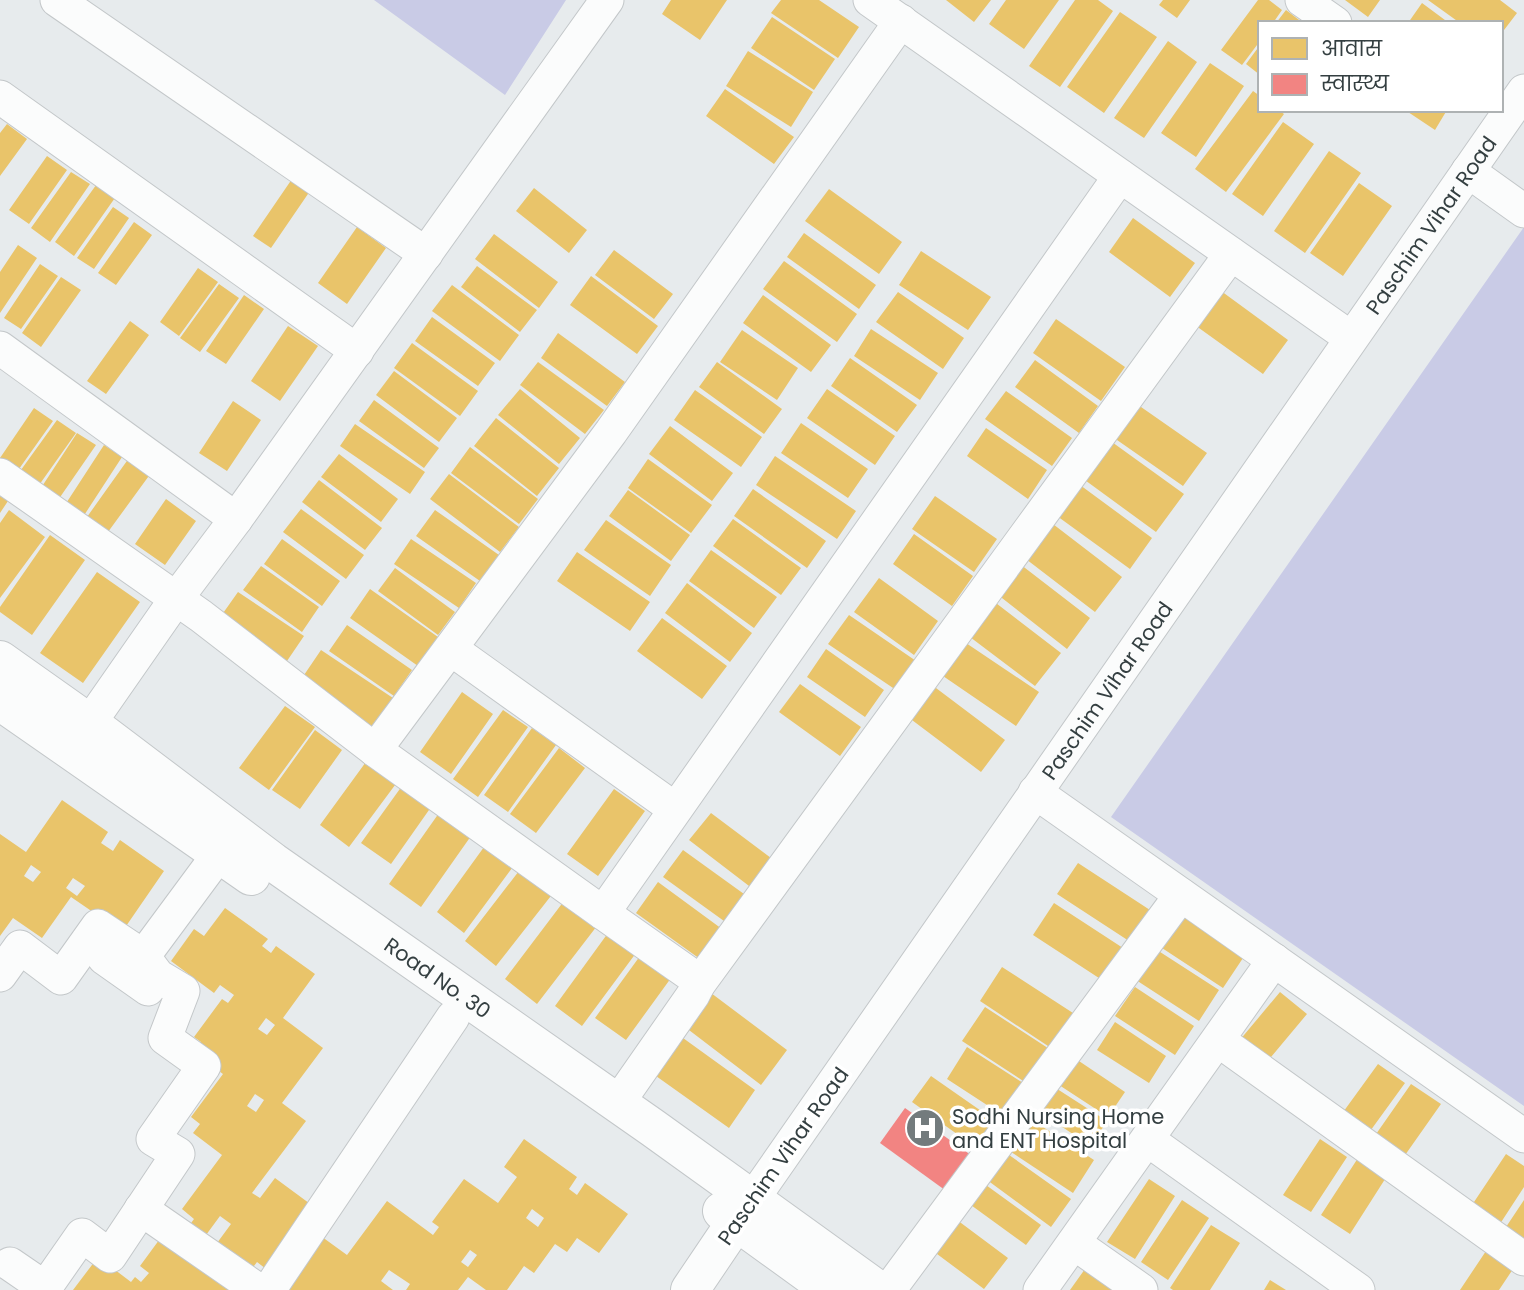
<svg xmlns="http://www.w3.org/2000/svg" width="1524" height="1290" font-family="Poppins,'Noto Sans Devanagari',sans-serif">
	<rect width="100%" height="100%" fill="#e7ebed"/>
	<path fill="#c9cbe6" d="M374 0H566L505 95Z
		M1524 227V1106L1111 817Z"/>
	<path fill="#e9c46a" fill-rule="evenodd" d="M671 0H727L700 40 662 14Z
		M781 0H819L859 27 838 58 771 13Z
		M946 0H991L974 22Z
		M1006 0H1059L1024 49 989 24Z
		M1075 0H1098L1113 11 1060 87 1029 66Z
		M1163 0H1190L1177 18 1159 5Z
		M1258 0H1269L1282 10 1273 23H1260V41L1242 65 1221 50Z
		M1345 0H1380L1368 17Z
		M1428 0H1500L1517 13 1501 34V23H1460Z
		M1422 3 1449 23H1408Z
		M1286 10 1303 23H1276Z
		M1120 12 1157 37 1104 113 1067 87Z
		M772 17 835 59 814 90 751 48Z
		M1168 41 1197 62 1144 138 1114 118Z
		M1260 45V75L1246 64Z
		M748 51 813 92 791 127 726 86Z
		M1210 63 1244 86 1196 157 1161 133Z
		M725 89 794 137 774 164 706 116Z
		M1253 91 1260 96V110H1278L1284 114 1226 192 1195 169Z
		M1405 110H1447L1435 130Z
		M1283 122 1314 144 1263 216 1232 194Z
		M7 124 27 139 0 176V133Z
		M1329 151 1361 173 1305 253 1274 231Z
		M47 156 67 170 29 224 9 210Z
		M71 172 90 184 50 242 31 228Z
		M292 179 310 191 271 248 253 236Z
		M99 181 117 195 74 256 55 242Z
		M1359 183 1392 206 1343 276 1310 253Z
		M534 188 587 230 569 253 516 211Z
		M829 189 902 242 879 274 805 221Z
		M113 207 129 218 94 269 77 258Z
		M1133 218 1195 263 1170 297 1109 252Z
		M134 222 152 235 116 285 98 273Z
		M357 227 386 248 347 304 318 283Z
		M804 233 876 285 859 309 787 257Z
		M494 234 558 282 539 308 475 259Z
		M18 245 37 258 0 313V272Z
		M614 250 673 294 654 319 595 275Z
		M921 251 991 297 968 330 899 285Z
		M784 261 857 314 837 342 763 289Z
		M40 264 58 276 21 329 4 318Z
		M477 266 537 310 520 332 461 287Z
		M198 268 218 282 179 336 160 322Z
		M591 276 658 326 637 354 570 305Z
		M61 277 81 290 41 347 22 333Z
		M219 284 239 298 200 352 180 338Z
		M452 285 519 335 500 361 432 311Z
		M1217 288 1288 340 1263 374 1192 323Z
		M898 292 964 338 943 369 876 322Z
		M244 295 264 309 226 364 206 351Z
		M763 295 831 345 811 372 743 323Z
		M432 317 495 363 478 386 415 341Z
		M1056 319 1125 367 1101 401 1033 353Z
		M130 321 149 335 106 394 87 381Z
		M288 326 318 346 280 401 251 381Z
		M871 329 938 373 920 400 854 356Z
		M742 330 798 368 777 400 720 362Z
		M558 333 625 382 607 406 541 358Z
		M412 343 478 391 460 416 394 368Z
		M850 358 917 405 897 432 831 386Z
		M1035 360 1098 406 1079 433 1015 387Z
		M538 362 604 410 585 434 520 385Z
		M717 362 782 409 764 434 699 387Z
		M394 371 457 418 439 442 376 395Z
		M520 389 580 438 559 464 498 415Z
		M827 389 895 436 875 465 807 418Z
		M695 390 762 437 741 467 674 420Z
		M1006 391 1072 438 1052 466 985 419Z
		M374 400 439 448 424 468 359 421Z
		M1131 400 1207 453 1183 486 1107 433Z
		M233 401 261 420 227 471 199 453Z
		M34 408 53 421 14 476 0 466V458Z
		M496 418 559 468 537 496 474 446Z
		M57 420 76 433 32 495 13 481Z
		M801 423 868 469 848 498 781 453Z
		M355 424 425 472 410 494 340 446Z
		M670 426 733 473 712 501 649 454Z
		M986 428 1047 470 1028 499 967 456Z
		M77 433 96 445 56 503 39 491Z
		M1105 437 1184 494 1156 532 1078 475Z
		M104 445 122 457 81 520 63 508Z
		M470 447 538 499 519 524 451 473Z
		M339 454 398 499 381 522 321 477Z
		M775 456 856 511 837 539 756 485Z
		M129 458 151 473 108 532 87 517Z
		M648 459 712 505 691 533 628 488Z
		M449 474 519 527 500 552 430 499Z
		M319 480 382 528 365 550 302 502Z
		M1080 485 1152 538 1130 569 1057 516Z
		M753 489 826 541 807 568 734 516Z
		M628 490 690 535 671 561 609 516Z
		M0 496 8 501 0 513Z
		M935 496 997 539 974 572 912 529Z
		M166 499 196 521 165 565 135 544Z
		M301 509 364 555 346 579 283 532Z
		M9 510 45 537 0 598V523Z
		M435 510 499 555 480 581 416 536Z
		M733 519 801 568 781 595 713 546Z
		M606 520 671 565 650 596 584 550Z
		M1049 521 1122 577 1095 612 1022 556Z
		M914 534 973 576 952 606 893 564Z
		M50 535 85 560 32 635 0 612V607Z
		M282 539 340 581 322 606 264 564Z
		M411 539 476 583 459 608 394 564Z
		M711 550 777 597 754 628 689 581Z
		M577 552 650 602 630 631 557 581Z
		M1016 561 1090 618 1067 649 993 591Z
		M261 566 319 607 302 632 243 590Z
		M395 568 455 612 438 635 378 591Z
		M97 572 140 602 83 683 40 653Z
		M879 578 938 621 914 655 854 612Z
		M687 583 752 633 730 662 665 613Z
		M370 589 438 637 418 666 350 618Z
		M238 592 304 636 287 661 221 616Z
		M992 600 1061 653 1035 686 966 634Z
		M849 615 919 663 899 692 828 644Z
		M662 618 727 666 702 699 637 651Z
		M347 625 412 670 394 696 329 651Z
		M966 643 1039 692 1016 726 943 676Z
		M826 649 884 690 865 717 807 677Z
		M321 650 396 700 376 729 302 678Z
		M800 684 861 727 840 756 779 712Z
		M932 685 1005 740 981 772 908 717Z
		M462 692 493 714 451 774 420 752Z
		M285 706 315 727 269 790 239 768Z
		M503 710 528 727 478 797 453 779Z
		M532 728 556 745 508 812 484 795Z
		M315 730 342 750 300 809 272 790Z
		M559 748 585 768 536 833 510 814Z
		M371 755 401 777 349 847 320 825Z
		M407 779 436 800 391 864 361 843Z
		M614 789 645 811 598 876 567 854Z
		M62 800 108 832 101 843 113 851 120 840 164 871 122 932 71 897 42 938 13 918 0 936V834L26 852ZM31 865 41 872 33 882 24 876ZM73 878 85 886 77 896 66 888Z
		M439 813 471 836 421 907 389 884Z
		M711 813 775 861 753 889 689 840Z
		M484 847 512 868 464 933 437 912Z
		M683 850 744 894 724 921 663 877Z
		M1078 863 1150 910 1129 941 1057 894Z
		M522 867 554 892 496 966 465 941Z
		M658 882 722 929 700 959 636 913Z
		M567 897 600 922 537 1004 505 979Z
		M1054 903 1123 948 1102 980 1033 935Z
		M225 908 268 939 262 946 271 953 276 946 315 974 283 1018 323 1048 282 1103 306 1121 252 1193 260 1198 275 1178 317 1209 270 1272 257 1262 248 1274 257 1290H73L98 1257 131 1282 135 1277 141 1282 149 1273 140 1266 173 1221 186 1230 194 1219 182 1209 222 1155 193 1133 200 1124 191 1117 223 1074 193 1052 201 1042 194 1037 222 999 228 1003 234 995 220 985 214 993 171 961 194 929 204 936ZM266 1018 275 1025 267 1035 258 1029ZM255 1094 264 1100 256 1112 247 1106ZM220 1216 231 1224 206 1258 195 1250Z
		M1184 915 1245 955 1223 988 1162 948Z
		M608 933 636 953 582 1026 555 1006Z
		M1157 950 1219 990 1199 1021 1136 980Z
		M640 956 671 978 626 1040 595 1018Z
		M1002 967 1073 1013 1051 1048 980 1001Z
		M1135 987 1194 1026 1175 1055 1115 1016Z
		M1280 992 1307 1014 1266 1063 1239 1041Z
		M711 993 787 1050 761 1085 685 1027Z
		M985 1007 1057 1054 1034 1088 962 1041Z
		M1115 1022 1166 1056 1149 1083 1097 1050Z
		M683 1038 755 1090 729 1128 656 1076Z
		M967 1047 1031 1088 1010 1120 947 1079Z
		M1073 1057 1125 1092 1108 1117 1056 1083Z
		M1378 1064 1405 1083 1368 1134 1341 1115Z
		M931 1076 997 1122 978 1149 912 1102Z
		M1411 1084 1441 1104 1403 1158 1374 1137Z
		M1051 1085 1107 1121 1091 1146 1035 1109Z
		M1029 1118 1094 1160 1073 1193 1008 1150Z
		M524 1139 577 1177 569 1189 577 1195 585 1183 628 1214 599 1253 577 1238 567 1252 555 1244 534 1273 524 1266 507 1290H486L468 1277 458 1290H406L410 1284 389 1270 381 1281 393 1290H277L318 1234 347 1255 387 1201 433 1235 439 1227 432 1222 464 1179 498 1203 517 1177 504 1167ZM532 1209 544 1218 538 1227 526 1218ZM470 1250 477 1255 468 1267 461 1262Z
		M1320 1139 1347 1157 1311 1212 1283 1195Z
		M1002 1150 1071 1199 1051 1227 983 1177Z
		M1506 1154 1524 1166V1187L1496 1230 1468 1211Z
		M1358 1158 1387 1176 1350 1234 1321 1215Z
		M1149 1179 1175 1196 1135 1259 1107 1242Z
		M979 1180 1041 1225 1026 1245 964 1200Z
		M1182 1200 1209 1218 1168 1280 1141 1262Z
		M1524 1200V1248L1502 1233Z
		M953 1217 1008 1258 984 1289 929 1248Z
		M1211 1225 1240 1243 1210 1290H1173L1170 1288Z
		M1486 1251 1513 1269 1499 1290H1460Z
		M1085 1269 1113 1288 1112 1290H1070Z
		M1270 1280 1286 1290H1264Z"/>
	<path fill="#f28482" d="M905 1108 975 1158 949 1193 880 1143Z"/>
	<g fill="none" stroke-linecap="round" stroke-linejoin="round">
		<defs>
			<g id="minor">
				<path d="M57 0 426 254"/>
				<path d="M870 0 1351 338"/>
				<path d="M1302 0 1335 23"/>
				<path d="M0 97 357 351"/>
				<path d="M1468 171 1524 211"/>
				<path d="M0 348 236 519"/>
				<path d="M0 475 201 616 375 750 603 913 1120 176"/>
				<path d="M451 649 675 809"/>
				<path d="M75 744 176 599 236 519 607 0"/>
				<path d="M375 750 611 432 901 21"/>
				<path d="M1035 792 1524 1136"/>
				<path d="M603 913 691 975 698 985 693 995 617 1104"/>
				<path d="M104 958 148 989"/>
				<path d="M131 973 219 854"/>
				<path d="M0 975 20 947 61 978 98 926 143 956 158 976 183 991 165 1038 204 1066 153 1139 178 1154 110 1256 82 1235 45 1288 10 1264"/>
				<path d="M698 985 1231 254"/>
				<path d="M1218 1040 1524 1259"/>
				<path d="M1148 1140 1358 1290"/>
				<path id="s1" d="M752 1200 1524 91"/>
				<path d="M141 1209 258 1290"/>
				<path d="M1074 1243 1141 1290"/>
				<path d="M269 1290 453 1017"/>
				<path d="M889 1290 1181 895"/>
				<path d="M1040 1290 1274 960"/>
			</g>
			<g id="tertiary">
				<path id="s2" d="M0 660 89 723 273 862 653 1128 878 1290"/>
				<path d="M0 701 251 876"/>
				<path d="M722 1211 831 1290"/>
				<path d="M690 1290 750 1201"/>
			</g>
		</defs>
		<use href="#minor" stroke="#c3c7c9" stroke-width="35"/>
		<use href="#tertiary" stroke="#c3c7c9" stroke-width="40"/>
		<use href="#minor" stroke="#fbfcfc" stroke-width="33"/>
		<use href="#tertiary" stroke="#fbfcfc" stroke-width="38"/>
	</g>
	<defs>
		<symbol id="hospital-disc" viewBox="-11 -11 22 22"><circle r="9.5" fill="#737b7d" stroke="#fff"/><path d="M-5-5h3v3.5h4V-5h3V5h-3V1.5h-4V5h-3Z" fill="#fff"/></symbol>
	</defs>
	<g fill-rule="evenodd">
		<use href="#hospital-disc" x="903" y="1106" width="44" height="44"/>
	</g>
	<g text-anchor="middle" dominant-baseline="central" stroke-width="7" stroke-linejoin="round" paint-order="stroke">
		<g font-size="21" fill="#343f41" stroke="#fff">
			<text stroke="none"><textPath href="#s1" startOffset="1188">Paschim Vihar Road</textPath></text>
			<text stroke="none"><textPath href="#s1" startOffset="621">Paschim Vihar Road</textPath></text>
			<text stroke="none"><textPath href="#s2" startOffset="541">Road No. 30</textPath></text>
			<text transform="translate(783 1156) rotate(-55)">Paschim Vihar Road</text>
		</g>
		<g font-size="21" fill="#343f41" stroke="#fff" text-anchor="start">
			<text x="952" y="1116">Sodhi Nursing Home<tspan x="952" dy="24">and ENT Hospital</tspan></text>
		</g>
	</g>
	<rect x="1258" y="21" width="245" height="91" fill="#ffffff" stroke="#aeb2b3" stroke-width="2"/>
	<rect x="1272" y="38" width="35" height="21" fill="#e9c46a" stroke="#aeb2b3" stroke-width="2"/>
	<text x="1321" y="56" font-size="21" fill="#343f41">आवास</text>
	<rect x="1272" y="74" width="35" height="21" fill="#f28482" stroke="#aeb2b3" stroke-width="2"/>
	<text x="1321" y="91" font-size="21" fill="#343f41">स्वास्थ्य</text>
</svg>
